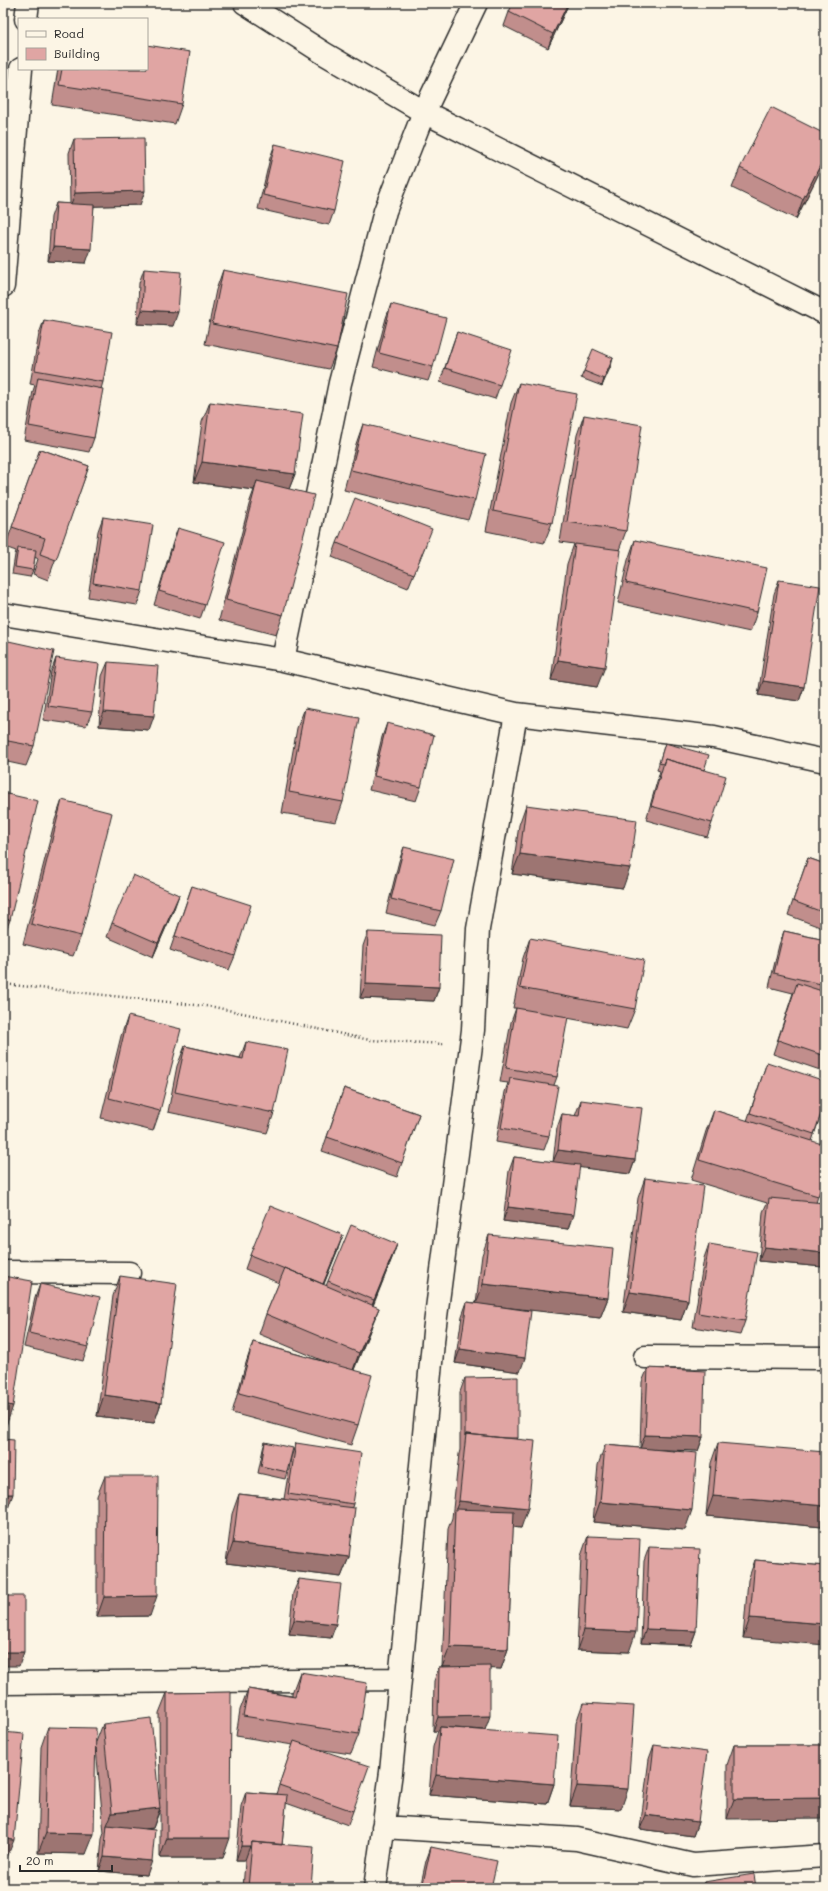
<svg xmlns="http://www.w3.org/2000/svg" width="828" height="1891" font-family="Mali,sans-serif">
	<rect width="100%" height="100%" fill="#fcf5e5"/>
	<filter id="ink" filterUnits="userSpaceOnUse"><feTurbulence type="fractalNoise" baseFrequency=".025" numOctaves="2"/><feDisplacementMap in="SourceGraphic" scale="8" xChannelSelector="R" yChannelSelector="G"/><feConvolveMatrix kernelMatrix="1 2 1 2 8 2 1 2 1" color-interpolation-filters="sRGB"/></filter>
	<g filter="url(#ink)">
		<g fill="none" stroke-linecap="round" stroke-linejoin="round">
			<defs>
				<path id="minor" d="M245 3 325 54 424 112 825 313
					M26 19 28 3
					M3 286 21 69
					M3 614 283 660 516 714 714 737 825 761
					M283 660 340 383 385 211 424 112 476 3
					M3 1272 129 1273
					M645 1357 825 1358
					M3 1683 400 1679
					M383 1827 577 1839 693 1865 825 1856
					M375 1888 391 1772 434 1332 473 1030 478 929 516 714"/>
			</defs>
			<use href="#minor" stroke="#2b2b2b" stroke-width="25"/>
			<path stroke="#2b2b2b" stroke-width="2.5" stroke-dasharray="1 3" stroke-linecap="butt" d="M3 984 214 1007 370 1040 444 1044"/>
			<use href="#minor" stroke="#fcf5e5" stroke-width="22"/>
		</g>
		<path fill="#c18e8c" stroke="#2b2b2b" d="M513 3H569L548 48 504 26 509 12Z
			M58 69H147L182 104 175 124 52 105Z
			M825 134V161L796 219 732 188 740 168Z
			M74 139 140 205 94 206 86 263 48 261 51 217 56 203 70 204 69 153Z
			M275 144 334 211 329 225 258 209 270 158Z
			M144 269 173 326 137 324 139 283Z
			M223 270 337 349 329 369 205 344 216 290Z
			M391 304 433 367 428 381 373 367 386 318Z
			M44 320 103 382 101 389 94 438 89 452 24 440 33 391 35 385 30 384 39 334Z
			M457 332 500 385 495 399 440 382 452 346Z
			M613 358 602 386 581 378 584 371Z
			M519 383 552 523 544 543 486 531 511 403Z
			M210 402 295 474 289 489 283 615 276 635 219 620 250 501 254 490 194 482 202 422Z
			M584 415 626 531 619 550 597 687 551 680 567 564 574 544 560 542 577 435Z
			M363 424 475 500 468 520 344 490 356 444Z
			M40 449 89 466 48 580 33 574 38 559 35 557 33 570 30 577 12 574 15 555 16 551 5 547Z
			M103 517 142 591 137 605 88 597 98 531Z
			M178 528 205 605 200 619 154 605 173 542Z
			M635 540 757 612 750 632 618 603 628 560Z
			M337 543 426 544 408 588 332 557Z
			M779 580 804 687 799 701 758 695 774 594Z
			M3 642 34 746 26 766 3 761Z
			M56 658 92 712 86 726 43 720 51 672Z
			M108 662 149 730 99 726 102 676Z
			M305 708 343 802 336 822 282 813 297 728Z
			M387 723 421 787 416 801 369 790 382 737Z
			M665 743 704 770 712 823 707 837 646 820 660 771 657 770Z
			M3 793 10 920 3 938Z
			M62 800 81 936 73 956 23 944 55 820Z
			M526 805 623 888 512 874 519 825Z
			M404 847 441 911 435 925 386 913 399 861Z
			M808 858 825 864V929L788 915Z
			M192 886 235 956 229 970 170 950Z
			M174 909 153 957 107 937 112 923Z
			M784 931 825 940V1066L823 1071 773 1054 793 993 769 987 779 945Z
			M368 932 439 987 434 1001 360 998 363 946Z
			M530 938 635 1009 627 1029 567 1018 557 1077 554 1085 549 1136 544 1150 496 1142 505 1092 508 1083 500 1082 511 1022 516 1008H513L523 958Z
			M128 1016 160 1111 153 1131 101 1118 121 1036Z
			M246 1042 274 1113 267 1133 168 1112 177 1066 185 1046 240 1058Z
			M767 1062 825 1102 812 1141 818 1196 816 1203H822L825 1181V1262L823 1267 759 1261 763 1212 767 1203 691 1180 706 1131 714 1110 747 1121Z
			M344 1088 419 1114 397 1177 322 1151Z
			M581 1100 635 1160 630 1174 579 1167 568 1229 503 1221 509 1171 514 1157 553 1162 557 1128 562 1114 575 1116Z
			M645 1178 688 1300 681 1320 623 1312 638 1198Z
			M489 1235 608 1298 600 1318 492 1305 520 1372 455 1363 462 1316 467 1302 476 1303 482 1255Z
			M397 1244 392 1258 373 1306 371 1328 354 1370 358 1425 351 1445 232 1413 246 1363 253 1342 326 1362 259 1334 266 1314 279 1283 245 1269 250 1255 338 1249 323 1285 326 1286 328 1281Z
			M709 1244 745 1321 740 1335 693 1327 704 1258Z
			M120 1276 161 1403 154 1423 97 1416 113 1296Z
			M40 1284 88 1347 83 1361 24 1347 35 1298Z
			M648 1368 703 1437 698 1451 669 1450 685 1530 593 1522 598 1465 605 1445 640 1448 642 1382Z
			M465 1378 518 1439 521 1528 513 1527 508 1649 501 1669 490 1668 485 1730 554 1784 547 1804 429 1795 433 1747 438 1731H433L434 1681 439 1667H442L448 1529 452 1518 459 1454 460 1450V1392Z
			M265 1442 287 1472 285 1479 258 1473 263 1449Z
			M296 1443 353 1504 352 1507 349 1557 341 1577 226 1563 232 1514 239 1494 284 1499 291 1457Z
			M718 1443 822 1527 706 1516 711 1463Z
			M105 1476 150 1616 97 1617V1496Z
			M588 1536 629 1652 577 1650 581 1556Z
			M649 1547 696 1631 691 1645 641 1643 644 1561Z
			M755 1560 825 1566 743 1638 748 1580Z
			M299 1579 331 1638 289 1634 293 1593Z
			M300 1672 359 1734 351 1754 317 1749 353 1811 348 1825 286 1803 282 1845 311 1888H243L245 1862V1860H236L241 1806 246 1792 276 1794 293 1745 236 1736 240 1710 248 1689 292 1696V1693Z
			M167 1693 223 1858H160V1810L153 1828 145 1829 147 1875 99 1871 102 1839 104 1833 96 1748 86 1854 38 1853 41 1747 48 1727 96 1742 103 1724 160 1799 159 1713Z
			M583 1703 621 1809 570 1806 576 1723Z
			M654 1745 698 1822 693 1836 640 1829 649 1759Z
			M734 1745H825L727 1819V1765Z
			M431 1847 491 1888H420L426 1861Z
			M704 1882 756 1888H702Z"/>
		<path fill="#9d7472" stroke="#2b2b2b" d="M568 3H569L548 48 553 34Z
			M825 156V161L796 219 803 199Z
			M145 191 140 205 70 207 75 193Z
			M53 247 91 249 86 263 48 261Z
			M142 310 178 312 173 326 137 324Z
			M613 358 611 366 602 386 604 379Z
			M202 462 295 474 287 494 257 481 254 490 194 482Z
			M558 660 605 667 597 687 551 680Z
			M763 681 804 687 799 701 758 695Z
			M104 712 154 716 149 730 99 726Z
			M520 854 630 868 623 888 512 874Z
			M179 895 174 909 153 957 158 943Z
			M366 984 439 987 434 1001 360 998Z
			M558 1150 635 1160 630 1174 552 1164Z
			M825 1196V1203H822Z
			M508 1207 573 1215 568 1229 503 1221Z
			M343 1235 338 1249 318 1299 323 1285Z
			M397 1244 392 1258 369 1314 374 1300Z
			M764 1247 825 1253V1262L823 1267 759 1261Z
			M483 1284 608 1298 600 1318 476 1304Z
			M630 1292 688 1300 681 1320 623 1312Z
			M379 1308 371 1328 352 1373 359 1353Z
			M460 1349 525 1358 520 1372 455 1363Z
			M104 1395 161 1403 154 1423 97 1416Z
			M3 1404 13 1406 6 1426 3 1425Z
			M645 1435 703 1437 698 1451 640 1449Z
			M3 1494H13L6 1514H3Z
			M713 1496 825 1506V1520L822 1527 706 1516Z
			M459 1501 528 1508 521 1528 455 1521V1511Z
			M600 1502 692 1510 685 1530 593 1522Z
			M233 1543 349 1557 341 1577 226 1563Z
			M157 1596 150 1616 97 1617 104 1597Z
			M750 1618 825 1624V1645L743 1638Z
			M294 1620 336 1624 331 1638 289 1634Z
			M646 1629 696 1631 691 1645 641 1643Z
			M584 1630 636 1632 629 1652 577 1650Z
			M450 1647 508 1649 501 1669 442 1667Z
			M3 1652H24L19 1666H3Z
			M490 1716 485 1730 440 1727 438 1731H433L438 1717Z
			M436 1775 554 1784 547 1804 429 1795Z
			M577 1786 628 1789 621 1809 570 1806Z
			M825 1798V1818L727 1819 734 1799Z
			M160 1808 153 1828 107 1833V1825L112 1813Z
			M646 1815 698 1822 693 1836 640 1829Z
			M46 1833 94 1834 86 1854 38 1853Z
			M167 1838H230L223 1858H160Z
			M3 1839 14 1840 6 1860H3Z
			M241 1846H250L245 1860H236Z
			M104 1857 152 1861 147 1875 99 1871Z"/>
		<path fill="#e0a5a3" stroke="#2b2b2b" d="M513 3H568L553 34 509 12Z
			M147 45 190 52 182 104 59 85 62 69H147Z
			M771 107 825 134V156L803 199 740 168Z
			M144 138 145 191 75 193 74 139Z
			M275 144 345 161 334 211 263 195Z
			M56 203 94 205 91 249 53 247Z
			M144 269 181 272 178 312 142 310Z
			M223 270 348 294 337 349 212 324Z
			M391 304 446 318 433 367 379 353Z
			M44 320 112 332 103 382 35 370Z
			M457 332 512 350 500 385 445 368Z
			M593 349 613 358 604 379 584 371Z
			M38 377 103 389 94 438 29 426Z
			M519 383 577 394 552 523 493 511Z
			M210 402 303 414 295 474 202 462Z
			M584 415 642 425 626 531 567 522Z
			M363 424 486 454 475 500 351 470Z
			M40 449 89 466 56 560 40 554 45 538 12 527Z
			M257 481 314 495 283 615 226 600Z
			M355 498 432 529 414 574 337 543Z
			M103 517 153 525 142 591 93 583Z
			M178 528 225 542 205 605 159 591Z
			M635 540 767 568 757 612 626 583Z
			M575 544 621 550 605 667 558 660Z
			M18 548 36 550 33 570 15 567Z
			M779 580 820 586 804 687 763 681Z
			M4 640 54 651 34 746 3 740V643Z
			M56 658 99 664 92 712 48 706Z
			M108 662 158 666 154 716 104 712Z
			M305 708 359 718 343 802 289 792Z
			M387 723 434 735 421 787 374 776Z
			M665 743 709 755 704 770 665 759 663 764 659 763Z
			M665 759 726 776 712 823 651 806Z
			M3 793 38 801 10 920 3 918Z
			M62 800 112 813 81 936 31 924Z
			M526 805 637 820 630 868 520 854Z
			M404 847 454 859 441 911 391 899Z
			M808 858 825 864V913L793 901Z
			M133 875 179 895 158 943 112 923Z
			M192 886 251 905 235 956 175 936Z
			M784 931 825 940V985L774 973Z
			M368 932 441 935 439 987 366 984Z
			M530 938 644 960 635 1009 520 988Z
			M797 983 825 992V1056L778 1040Z
			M516 1008 568 1017 557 1077 506 1068Z
			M128 1016 181 1029 160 1111 109 1098Z
			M246 1042 288 1050 274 1113 175 1092 185 1046 243 1059Z
			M767 1062 825 1081V1102L814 1134 750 1113Z
			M510 1078 558 1086 549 1136 501 1128Z
			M344 1088 419 1114 402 1163 327 1137Z
			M581 1100 642 1108 635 1160 558 1150 562 1114 579 1116Z
			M714 1110 825 1145V1176L818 1196 699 1160Z
			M514 1157 580 1165 573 1215 508 1207Z
			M645 1178 703 1186 688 1300 630 1292Z
			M769 1198 825 1203V1253L764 1247Z
			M270 1206 343 1235 323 1284 285 1268V1269L250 1255Z
			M351 1225 397 1244 374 1300 328 1281Z
			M489 1235 613 1248 608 1298 483 1284Z
			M709 1244 757 1252 745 1321 698 1313Z
			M285 1268 379 1308 359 1353 266 1314Z
			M3 1276 32 1281 13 1406 3 1404Z
			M120 1276 177 1284 161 1403 104 1395Z
			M40 1284 100 1297 88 1347 29 1333Z
			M467 1302 531 1311 525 1358 460 1349Z
			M253 1342 372 1375 358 1425 239 1393Z
			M648 1368 705 1371 703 1437 645 1435Z
			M518 1377V1438H504L466 1434 465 1436V1378Z
			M466 1434 535 1441 528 1508 459 1501Z
			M3 1439 14 1440 13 1494H3Z
			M265 1442 293 1448 287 1472 261 1466Z
			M296 1443 361 1453 353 1504 288 1494Z
			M718 1443 825 1452V1506L713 1496Z
			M605 1445 697 1453 692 1510 600 1502Z
			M105 1476H158L157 1596 104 1597Z
			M239 1494 355 1508 349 1557 233 1543Z
			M455 1509 514 1511 508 1649 450 1647Z
			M588 1536 640 1538 636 1632 584 1630Z
			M649 1547 700 1549 696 1631 646 1629Z
			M755 1560 825 1566V1624L750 1618Z
			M299 1579 341 1584 336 1624 294 1620Z
			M3 1596H24V1652H3Z
			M490 1666V1716L438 1717 439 1667Z
			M300 1672 367 1683 359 1734 243 1716 248 1689 295 1697Z
			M231 1692 230 1838H167V1693Z
			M583 1703 634 1706 628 1789 577 1786Z
			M151 1718 160 1808 112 1813 103 1724Z
			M48 1727 96 1728 94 1834 46 1833Z
			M440 1727 558 1736 554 1784 436 1775Z
			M3 1732 24 1734 14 1840 3 1839Z
			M294 1741 369 1766 353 1811 279 1785Z
			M654 1745 707 1752 698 1822 646 1815Z
			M734 1745H825V1798L734 1799Z
			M246 1792 287 1795 282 1845 252 1842 250 1846H241Z
			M107 1825 155 1830 152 1861 104 1857Z
			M252 1842 314 1847 311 1888H248Z
			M431 1847 497 1861 491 1888H422Z
			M754 1874 756 1888H705L704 1882Z"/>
	</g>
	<rect width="828" height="1891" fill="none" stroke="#fcf5e5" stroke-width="16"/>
	<rect x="8" y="8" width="812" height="1875" fill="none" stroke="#2b2b2b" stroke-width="1.5" filter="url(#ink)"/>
	<rect x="18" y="18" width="130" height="52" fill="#fcf5e5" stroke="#a8a49b"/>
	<rect x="26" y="31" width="20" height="6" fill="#fcf5e5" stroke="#a8a49b"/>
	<text x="54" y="38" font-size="12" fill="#2b2b2b">Road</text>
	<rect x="26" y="48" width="20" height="12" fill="#e0a5a3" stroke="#a8a49b"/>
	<text x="54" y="58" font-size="12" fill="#2b2b2b">Building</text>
	<path d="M20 1865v6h92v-6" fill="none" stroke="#2b2b2b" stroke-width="2"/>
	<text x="26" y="1865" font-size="12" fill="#2b2b2b" stroke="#fcf5e5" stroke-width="3" paint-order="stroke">20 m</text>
</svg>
